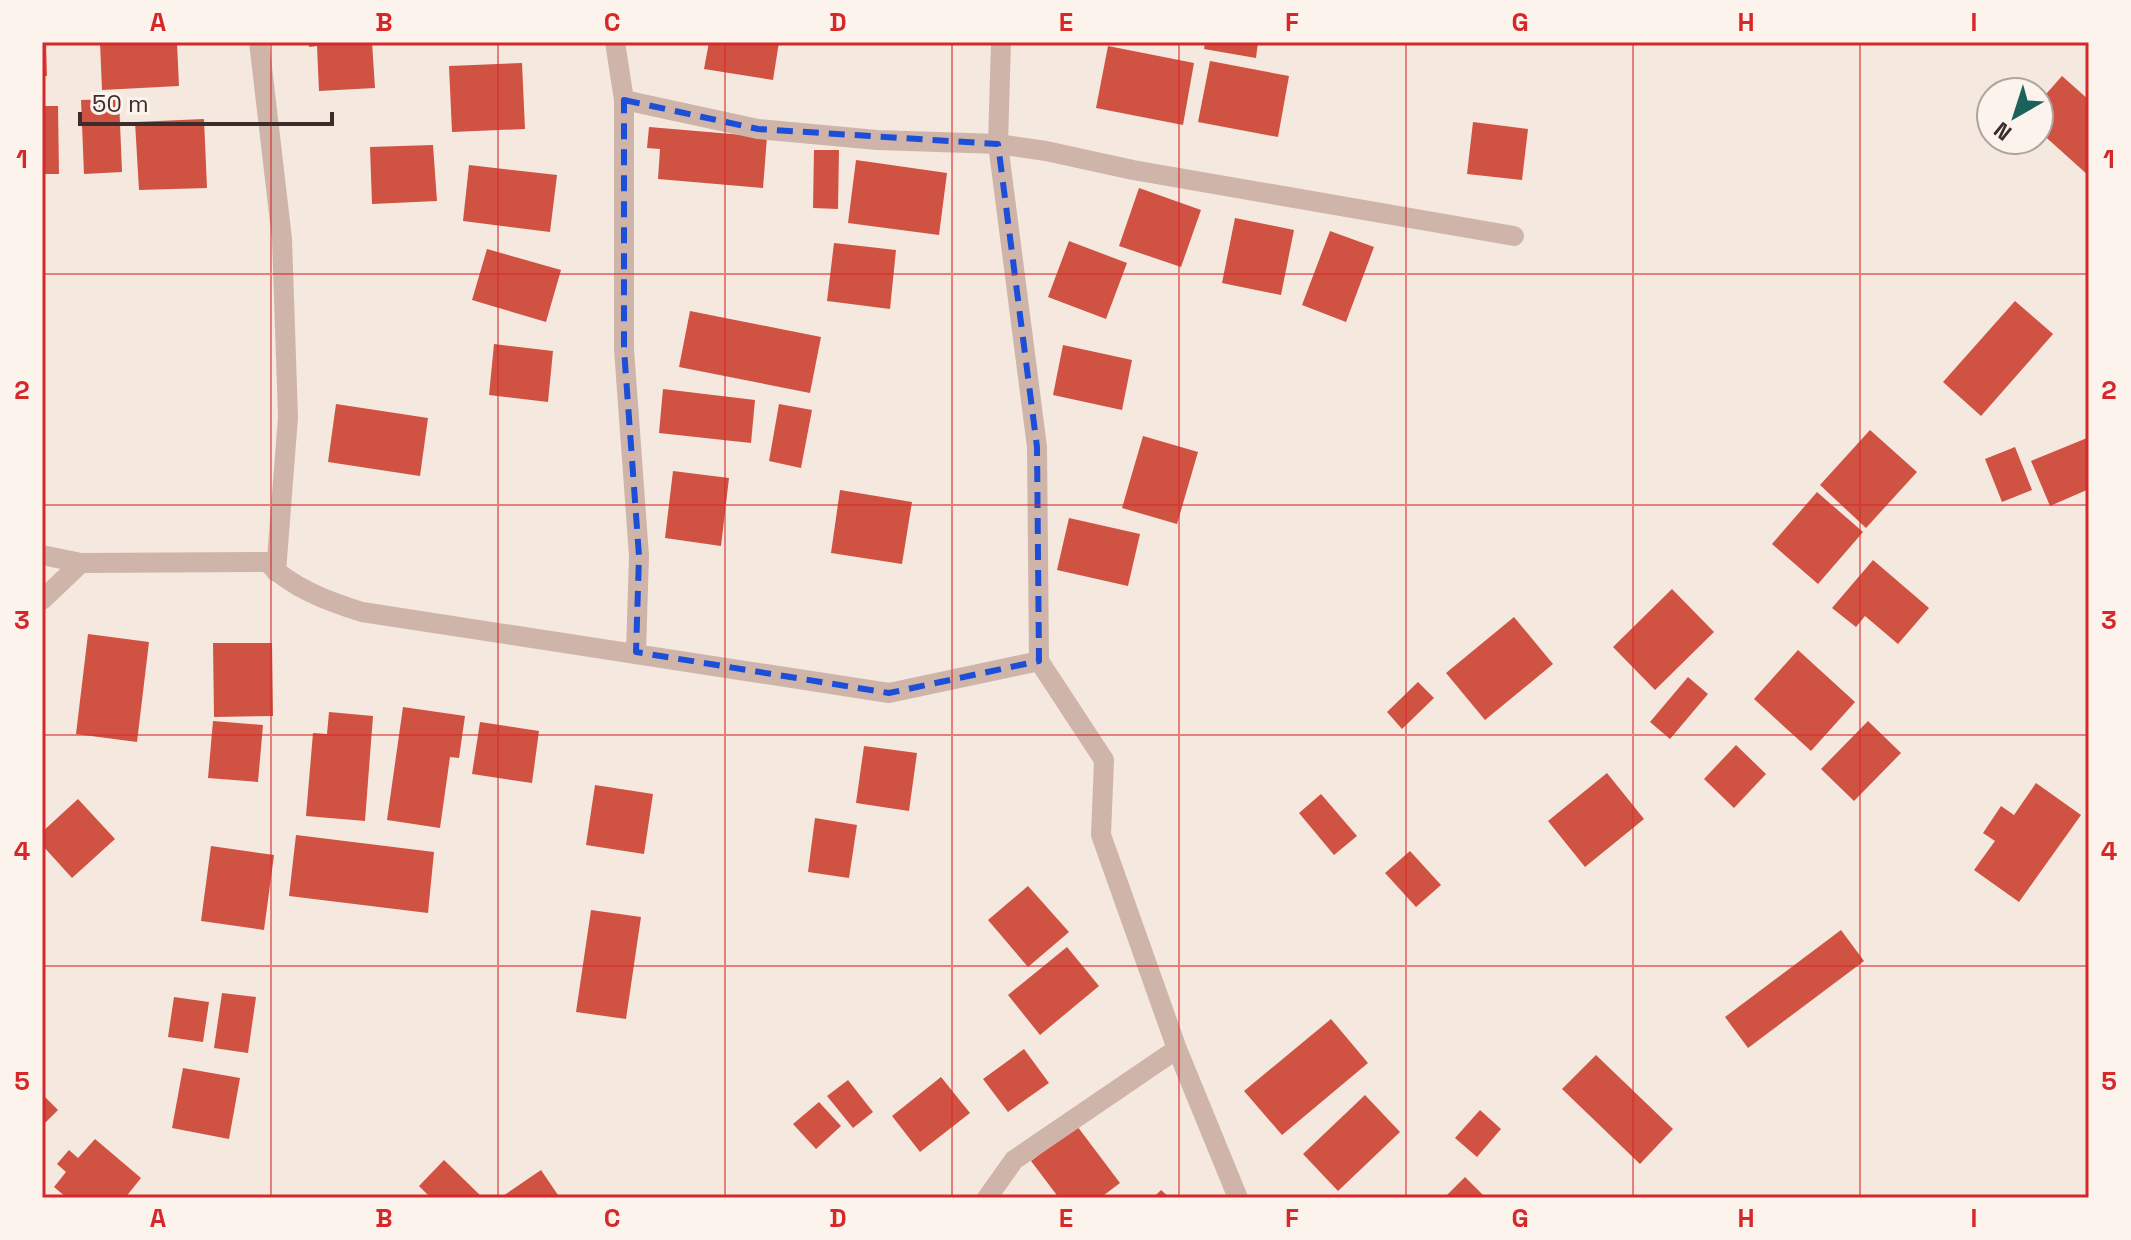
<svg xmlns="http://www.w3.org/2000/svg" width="2131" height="1240" font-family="'Space Grotesk',sans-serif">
	<rect width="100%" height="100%" fill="#f5e8df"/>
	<path fill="#d05242" d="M42 42H46L47 76H42Z
		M100 42H177L179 86 102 90Z
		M309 42H372L375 88 319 91 317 46 309 47Z
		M709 42H779L773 80 704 69Z
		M1205 42H1258L1256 58 1204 49Z
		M1108 46 1194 63 1183 125 1096 108Z
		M1210 61 1289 76 1278 137 1198 122Z
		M522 63 525 129 452 132 449 66Z
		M2062 76 2089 100V176L2039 131V102Z
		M119 99 122 172 84 174 81 100Z
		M42 106H58L59 174H42Z
		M204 119 207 188 139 190 135 122Z
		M1473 122 1528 129 1522 180 1467 174Z
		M649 127 767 137 763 188 658 179 660 149 647 148Z
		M433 145 437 201 372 204 370 147Z
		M814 150H839L838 209 813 208Z
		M856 160 947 173 939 235 848 223Z
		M469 165 557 175 550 232 463 221Z
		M1139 188 1201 210 1181 267 1119 246Z
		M1235 218 1294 230 1281 295 1222 283Z
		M1330 231 1374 247 1346 322 1302 305Z
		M1069 241 1127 263 1106 319 1048 297Z
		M834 243 896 250 890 309 827 301Z
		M487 249 561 270 546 322 472 300Z
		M2015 301 2053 334 1981 416 1943 382Z
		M690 311 821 337 810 393 679 367Z
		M494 344 553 351 548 402 489 395Z
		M1063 345 1132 360 1122 410 1053 395Z
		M663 389 755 400 751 443 659 433Z
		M336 404 428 418 420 476 328 462Z
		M779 404 812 410 801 468 769 461Z
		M1870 430 1917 472 1866 528 1820 485Z
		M1143 436 1198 452 1177 524 1122 508Z
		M2087 438 2089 489 2050 506 2031 461Z
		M2015 447 2032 490 2002 502 1985 459Z
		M673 471 729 478 721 546 665 538Z
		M840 490 912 502 902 564 831 553Z
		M1817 492 1863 532 1818 584 1772 544Z
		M1069 518 1140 534 1128 586 1057 570Z
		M1873 560 1929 608 1898 644 1865 616 1856 627 1832 608Z
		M1672 589 1714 632 1655 690 1613 647Z
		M1514 617 1553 664 1485 720 1446 673Z
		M88 634 149 642 137 742 76 734Z
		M213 643H272L273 716 214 717Z
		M1798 650 1855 702 1811 751 1754 699Z
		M1688 677 1708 694 1670 739 1650 722Z
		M1418 682 1434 698 1402 729 1387 712Z
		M403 707 465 716 459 758 450 757 440 828 387 820Z
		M329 712 373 716 365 821 306 816 313 733 327 734Z
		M213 721 263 725 258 782 208 778Z
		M1868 721 1901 753 1854 801 1821 769Z
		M480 722 539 731 532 783 472 774Z
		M1736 745 1766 774 1734 808 1704 779Z
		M864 746 917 753 909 811 856 803Z
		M1607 773 1644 819 1585 867 1548 821Z
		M2036 783 2081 815 2019 902 1974 870 1995 841 1983 833 2001 806 2014 815Z
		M595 785 653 794 644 854 586 845Z
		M1321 794 1357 836 1334 855 1299 813Z
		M78 799 115 839 72 878 42 845V832Z
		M815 818 857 825 849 878 808 872Z
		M296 835 434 852 428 913 289 896Z
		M211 846 274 855 264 930 201 921Z
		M1410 851 1441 885 1416 907 1385 873Z
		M1028 886 1069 932 1028 967 988 920Z
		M591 910 641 917 626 1019 576 1012Z
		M1841 930 1864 961 1748 1048 1725 1017Z
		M1067 947 1099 986 1040 1035 1008 995Z
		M222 993 256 997 248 1053 214 1048Z
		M174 997 209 1002 203 1042 168 1037Z
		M1331 1019 1368 1063 1282 1135 1244 1091Z
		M1024 1049 1049 1083 1008 1112 983 1079Z
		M1596 1055 1673 1129 1640 1164 1562 1089Z
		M183 1068 240 1078 229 1139 172 1128Z
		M941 1077 970 1113 920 1152 892 1116Z
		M848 1080 873 1112 853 1128 827 1096Z
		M42 1094 58 1110 42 1126Z
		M1365 1095 1400 1132 1338 1191 1303 1154Z
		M819 1102 841 1126 816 1149 793 1124Z
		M1480 1110 1501 1129 1477 1157 1455 1138Z
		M1077 1126 1120 1183 1100 1198H1059L1031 1161Z
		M95 1139 141 1178 125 1198H67L54 1187 66 1172 57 1164 69 1150 78 1158Z
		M444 1160 483 1198H431L419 1186Z
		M541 1170 560 1198H500Z
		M1465 1177 1486 1198H1444Z
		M1161 1190 1170 1198H1153Z"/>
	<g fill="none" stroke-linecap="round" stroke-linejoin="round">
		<path stroke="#cfb5a9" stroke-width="20" d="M259 42 282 239 288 417 276 572
			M615 42 624 100V349L639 556 636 652
			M1001 42 998 144 1037 447 1039 661 1104 760 1101 835 1177 1049 1238 1198
			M624 100 758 129 877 140 998 144 1046 151 1133 170 1514 236
			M42 555 81 563 267 562C291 588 330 602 362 612L889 693 1039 661
			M42 600 81 563
			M987 1198 1014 1160 1177 1049"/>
	</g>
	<path fill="none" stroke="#1d4ed8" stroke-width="6" stroke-dasharray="16 10" stroke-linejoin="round" d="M624 100 758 129 998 144 1037 447 1039 661 889 693 636 652 639 556 624 349Z"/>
	<path fill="none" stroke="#d62828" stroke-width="2" stroke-opacity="0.55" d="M271 42V1198M498 42V1198M725 42V1198M952 42V1198M1179 42V1198M1406 42V1198M1633 42V1198M1860 42V1198M42 274H2089M42 505H2089M42 735H2089M42 966H2089"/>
	<rect width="2131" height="1240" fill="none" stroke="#fcf3ec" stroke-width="88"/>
	<g transform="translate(2015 116) rotate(219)"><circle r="38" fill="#fcf3ec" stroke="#afa49e" stroke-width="2"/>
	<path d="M0-6L14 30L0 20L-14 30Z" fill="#1b625d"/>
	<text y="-12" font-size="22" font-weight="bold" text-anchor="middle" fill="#3c2d2a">N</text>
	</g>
	<path d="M80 112v12h252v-12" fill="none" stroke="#3c2d2a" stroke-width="4"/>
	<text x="92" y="112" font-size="24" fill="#3c2d2a" stroke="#fcf3ec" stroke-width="6" paint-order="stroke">50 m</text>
	<rect x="44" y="44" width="2043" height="1152" fill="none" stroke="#d62828" stroke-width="3"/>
	<g font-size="26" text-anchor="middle" font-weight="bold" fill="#d62828">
		<text x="158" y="31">A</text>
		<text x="384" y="31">B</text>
		<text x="612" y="31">C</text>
		<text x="838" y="31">D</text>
		<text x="1066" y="31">E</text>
		<text x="1292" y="31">F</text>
		<text x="1520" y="31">G</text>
		<text x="1746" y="31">H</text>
		<text x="1974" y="31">I</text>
		<text x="22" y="168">1</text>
		<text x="2109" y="168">1</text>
		<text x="22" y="399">2</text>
		<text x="2109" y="399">2</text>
		<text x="22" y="629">3</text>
		<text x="2109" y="629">3</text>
		<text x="22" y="860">4</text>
		<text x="2109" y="860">4</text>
		<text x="22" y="1090">5</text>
		<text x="2109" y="1090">5</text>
		<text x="158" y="1227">A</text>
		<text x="384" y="1227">B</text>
		<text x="612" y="1227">C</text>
		<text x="838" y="1227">D</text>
		<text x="1066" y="1227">E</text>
		<text x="1292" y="1227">F</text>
		<text x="1520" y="1227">G</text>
		<text x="1746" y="1227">H</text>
		<text x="1974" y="1227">I</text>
	</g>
</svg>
